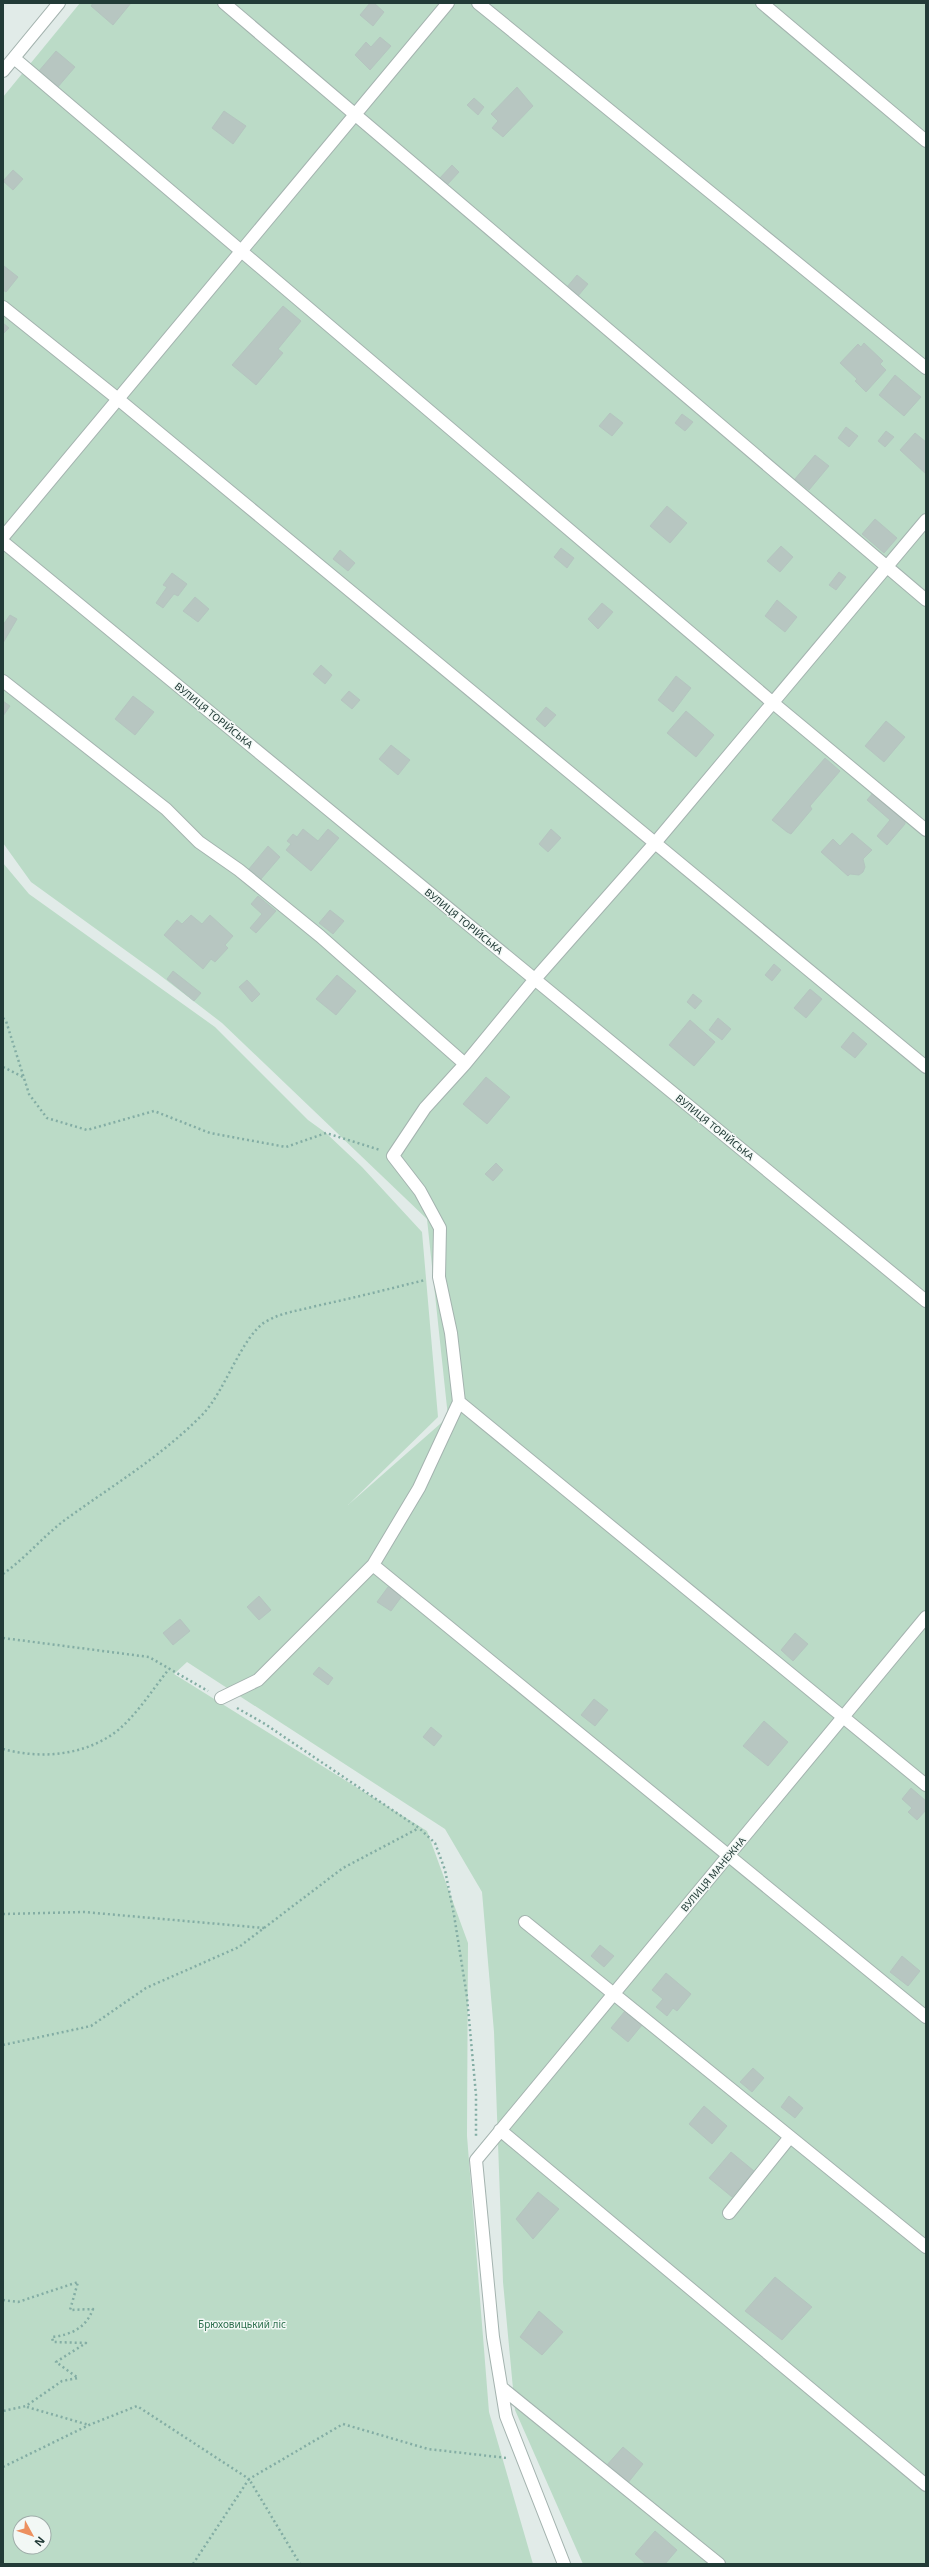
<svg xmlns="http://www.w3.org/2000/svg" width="929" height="2567" font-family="'Noto Sans',sans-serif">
	<rect width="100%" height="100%" fill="#e1ebe8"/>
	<path fill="#bbdbc7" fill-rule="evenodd" d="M80 3H926V2564H583L515 2410 503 2282 494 2032 482 1892 445 1829 187 1662 174 1674 427 1831 468 1943 467 2136 489 2412 533 2564H3V863L29 894 215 1027 308 1120 326 1133 362 1167 422 1232 438 1417 348 1505 448 1417 427 1219 222 1023 157 973 31 882 3 843V97ZM20 2523H44V2547H20Z"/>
	<path fill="#b7c6c1" stroke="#b4c5bf" d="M93 3H131L113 25 91 6Z
		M370 3H374L384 12 373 26 360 15Z
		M380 37 391 46 370 70 355 55 366 42 371 47Z
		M56 51 75 67 57 88 38 72Z
		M517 87 533 106 503 137 492 128 498 121 491 114Z
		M474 98 484 107 478 115 467 105Z
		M224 111 246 126 233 144 212 128Z
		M452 165 459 172 447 185 439 179Z
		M13 170 23 179 13 190 3 181Z
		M4 266 18 277 6 292 3 290Z
		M577 275 588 284 578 296 567 287Z
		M283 306 301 321 278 349 283 353 256 385 232 365Z
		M3 323 9 328 3 334Z
		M864 343 883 361 880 364 886 370 866 392 855 381 857 379 840 363 858 344 861 347Z
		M895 375 921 397 904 416 879 395Z
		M610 413 623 423 612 436 599 426Z
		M682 414 693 422 685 431 675 423Z
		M846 427 858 436 849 447 838 438Z
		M886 431 894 437 885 447 878 441Z
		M915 433 926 442V474L900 450Z
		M815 455 829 466 809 490 795 479Z
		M667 506 687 523 670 543 650 526Z
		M875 519 897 538 884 553 862 534Z
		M781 546 793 557 780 572 767 561Z
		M561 548 574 558 567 568 554 557Z
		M340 550 355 563 348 571 333 559Z
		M839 572 846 577 836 590 829 585Z
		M172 573 187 584 178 596 174 594 163 608 156 603 167 587 163 585Z
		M195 597 209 609 198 622 183 611Z
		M777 600 797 617 785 632 765 616Z
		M602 603 613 612 598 629 588 619Z
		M10 615 17 619 3 643V625Z
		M321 665 332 675 325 684 313 674Z
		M676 676 691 688 673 712 658 700Z
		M349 691 360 700 352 709 341 700Z
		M133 696 154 712 135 735 115 719Z
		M3 701 10 706 3 716Z
		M546 707 556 715 545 727 536 719Z
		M686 711 714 735 696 757 667 733Z
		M886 721 905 737 884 762 865 746Z
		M391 745 410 760 398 775 379 759Z
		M825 758 840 771 810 806 812 809 791 834 787 832 772 820Z
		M873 793 905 820V824L887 845 877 836 890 820 867 800Z
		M303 829 318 841 328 829 339 838 311 871 286 850 291 844 287 841 293 834 297 837Z
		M551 829 561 838 548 852 539 844Z
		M852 833 872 850 863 859 865 867 863 872 859 875 850 874 848 876 821 852 833 839 840 846Z
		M268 846 280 857 261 879 249 869Z
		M258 896 276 911 256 933 250 928 262 914 251 904Z
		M330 910 344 921 333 934 319 923Z
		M191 915 202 924 210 915 233 936 225 945 228 948 215 962 211 959 203 969 164 935 177 920 182 924Z
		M774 964 781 970 772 981 765 975Z
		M173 971 201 993 194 1001 167 979Z
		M337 975 356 991 336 1015 316 999Z
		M247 980 260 994 252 1002 239 987Z
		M810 989 822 999 806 1018 794 1008Z
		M693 994 702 1001 695 1009 687 1002Z
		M718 1018 731 1029 722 1040 709 1030Z
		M690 1020 715 1042 694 1066 669 1045Z
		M853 1032 867 1044 855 1058 841 1047Z
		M486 1077 510 1097 487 1124 463 1104Z
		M496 1163 503 1170 493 1181 485 1174Z
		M388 1587 402 1596 391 1611 377 1602Z
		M259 1596 271 1610 259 1620 247 1607Z
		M180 1619 190 1631 173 1645 163 1633Z
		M795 1633 808 1644 793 1661 781 1650Z
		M319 1667 333 1678 328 1685 313 1674Z
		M594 1699 608 1710 595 1726 581 1715Z
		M764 1721 788 1742 768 1766 743 1746Z
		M431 1727 442 1736 434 1746 423 1737Z
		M911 1788 926 1801V1810L917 1820 908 1812 912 1808 902 1799Z
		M600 1945 614 1956 604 1967 591 1956Z
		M902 1956 920 1971 908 1986 890 1972Z
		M666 1973 691 1994 677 2011 673 2008 667 2016 656 2007 663 1999 652 1990Z
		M625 2011 642 2025 628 2042 611 2028Z
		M753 2068 764 2078 752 2092 740 2082Z
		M789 2096 803 2108 795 2118 781 2107Z
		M704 2106 727 2126 712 2144 689 2124Z
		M731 2152 754 2171 732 2197 709 2178Z
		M538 2192 559 2209 533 2239 516 2219Z
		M775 2277 812 2307 782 2340 745 2311Z
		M539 2311 563 2332 542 2355 520 2337Z
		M623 2447 643 2464 627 2484 606 2466Z
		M655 2531 677 2550 665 2564H646L635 2554Z"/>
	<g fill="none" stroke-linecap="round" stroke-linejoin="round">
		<defs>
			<path id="minor" d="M224 3 926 600
				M478 3 926 368
				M762 3 926 141
				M14 58 772 702 926 830
				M3 71 59 3
				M3 307 118 399 926 1067
				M3 537 448 3
				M3 542 926 1301
				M3 681 166 809 199 842 239 870 320 936 465 1064
				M459 1402 926 1785
				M373 1565 926 2017
				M221 1698 258 1680 373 1565 419 1488 459 1402 451 1333 439 1277 440 1228 420 1191 393 1156 425 1108 465 1064 535 979 655 843 926 520
				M525 1922 926 2247
				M500 2130 926 2485
				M729 2213 790 2137
				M502 2388 719 2564
				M564 2564 506 2416 493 2337 476 2160 926 1617"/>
		</defs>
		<use href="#minor" stroke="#a4b3af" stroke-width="14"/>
		<path stroke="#83ada4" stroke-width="2.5" stroke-dasharray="2 3" stroke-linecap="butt" d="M3 1018 6 1021 29 1094 47 1118 87 1130 154 1111 210 1133 286 1147 326 1133 380 1150
			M3 1067 23 1077
			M3 1574C27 1557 46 1533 69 1517 115 1484 163 1455 203 1414 225 1391 241 1338 265 1322 282 1312 298 1311 316 1306 353 1298 389 1289 425 1280
			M3 1638 149 1657 208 1691
			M237 1708 265 1724 419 1828 435 1843 445 1870 454 1915 467 1997 476 2095V2136
			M3 1749C39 1759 81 1756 113 1734 135 1718 152 1690 169 1669
			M3 1914 84 1912 264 1928
			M3 2045 91 2026 146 1988 239 1947 343 1868 419 1828
			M3 2300 18 2302 78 2282 70 2310 93 2309C86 2328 71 2335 52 2337L53 2342 86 2343 56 2362 78 2378 62 2381 26 2406 3 2411
			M27 2407 89 2425
			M3 2467 89 2425 137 2406 249 2479 343 2424 428 2449 507 2458
			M193 2564 249 2479 300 2564"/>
		<use href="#minor" stroke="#fff" stroke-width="12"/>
	</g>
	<g text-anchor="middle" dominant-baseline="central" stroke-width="3" stroke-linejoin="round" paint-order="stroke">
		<g font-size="10" fill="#223b37" stroke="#f2f8f5">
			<text transform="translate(214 715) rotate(39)">ВУЛИЦЯ ТОРІЙСЬКА</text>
			<text transform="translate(464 921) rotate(39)">ВУЛИЦЯ ТОРІЙСЬКА</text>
			<text transform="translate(715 1127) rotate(39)">ВУЛИЦЯ ТОРІЙСЬКА</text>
			<text transform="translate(713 1874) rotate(-50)">ВУЛИЦЯ МАНЕЖНА</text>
		</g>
		<g font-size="10" fill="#2e704f" stroke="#f2f8f5">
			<text x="242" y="2324">Брюховицький ліс</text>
		</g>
	</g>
	<rect width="929" height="2567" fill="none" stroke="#223b37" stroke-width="8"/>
	<g transform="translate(32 2535) rotate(130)"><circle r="19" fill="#f2f8f5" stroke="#9faca9"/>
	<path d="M0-3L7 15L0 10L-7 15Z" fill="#ec905f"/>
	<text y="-6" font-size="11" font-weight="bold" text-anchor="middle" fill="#223b37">N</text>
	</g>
</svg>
